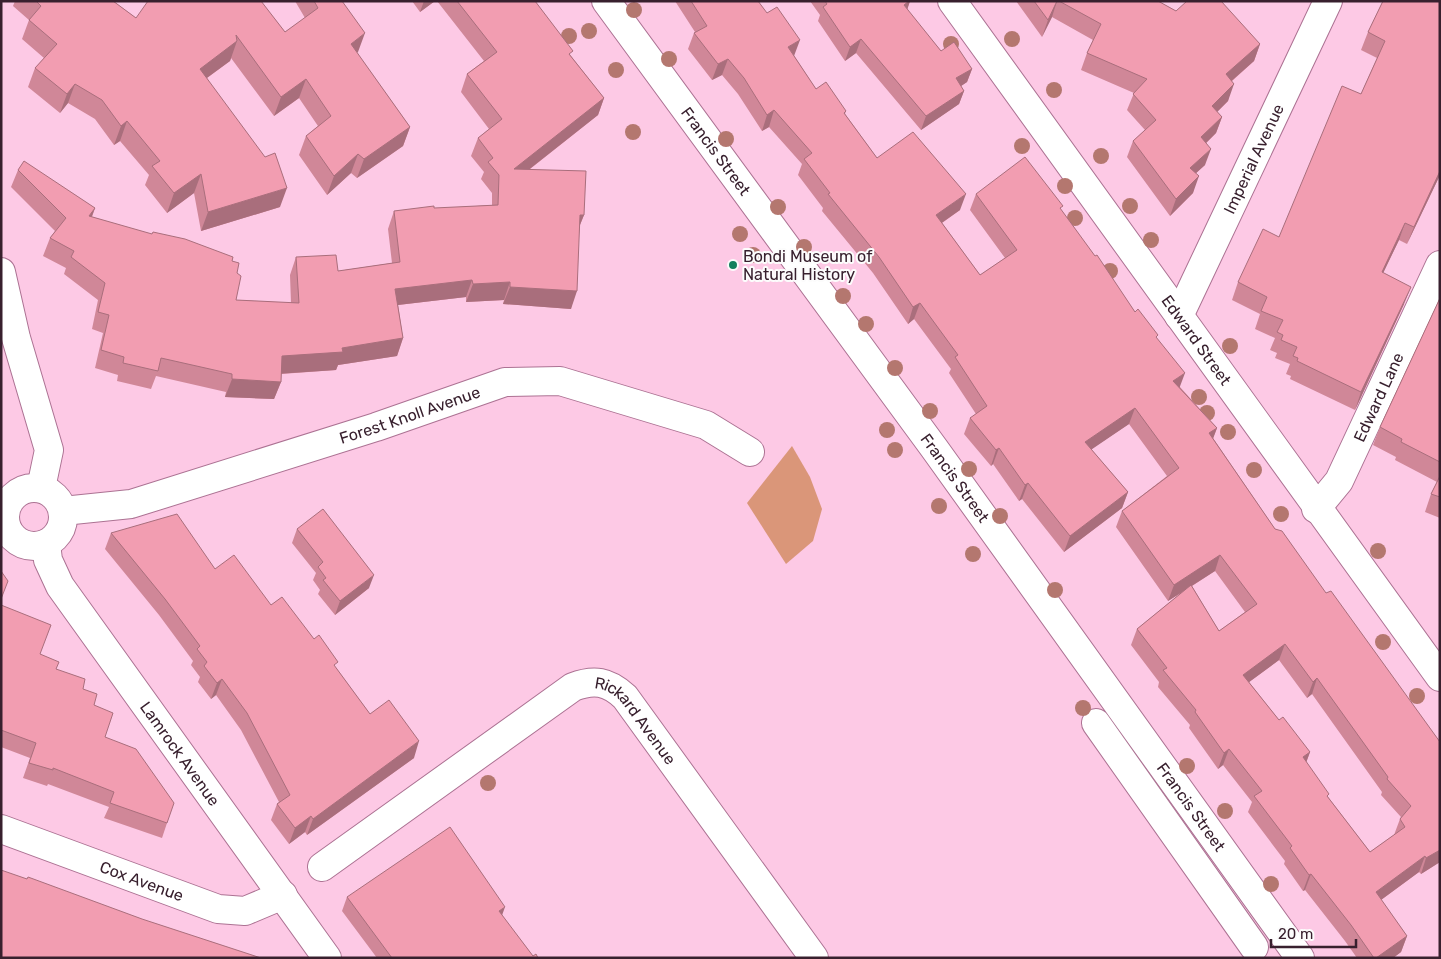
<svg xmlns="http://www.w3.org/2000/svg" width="1441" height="959" font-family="Rubik,sans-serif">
	<rect width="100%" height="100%" fill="#fdc9e5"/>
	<path fill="#da9679" d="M792 446 810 477 822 509 813 541 786 564 747 503Z"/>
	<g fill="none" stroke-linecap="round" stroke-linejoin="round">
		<defs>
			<g id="minor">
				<path id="s1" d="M606 1 934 448 1300 958"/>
				<path id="s2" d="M952 1 1440 677"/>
				<path d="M1 272 16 338 49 450 41 488"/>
				<path id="s3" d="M1179 316 1328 1"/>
				<circle cx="34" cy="517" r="29"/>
				<path id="s4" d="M1316 509 1339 481 1440 265"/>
				<path id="s5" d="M63 511 131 504 376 427 505 382 560 381 706 425 750 452"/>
				<path id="s6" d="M46 544 48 560 60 586 327 958"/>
				<path d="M1096 723 1254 947"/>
				<path id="s7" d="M1 829 218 909 245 911 283 895"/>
				<path id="s8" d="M322 867 573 687C594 679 608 681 625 697L814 958"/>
			</g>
		</defs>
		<use href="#minor" stroke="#ac7293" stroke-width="30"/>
		<use href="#minor" stroke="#fff" stroke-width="28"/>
	</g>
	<g fill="#b4776f">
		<circle cx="634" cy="10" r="8"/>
		<circle cx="589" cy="31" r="8"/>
		<circle cx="569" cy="36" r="8"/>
		<circle cx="1012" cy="39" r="8"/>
		<circle cx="951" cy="44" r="8"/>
		<circle cx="669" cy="59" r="8"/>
		<circle cx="616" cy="70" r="8"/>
		<circle cx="1054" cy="90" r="8"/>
		<circle cx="633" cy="132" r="8"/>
		<circle cx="726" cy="139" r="8"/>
		<circle cx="1022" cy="146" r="8"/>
		<circle cx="1101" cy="156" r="8"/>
		<circle cx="1065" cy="186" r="8"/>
		<circle cx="1130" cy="206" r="8"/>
		<circle cx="778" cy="207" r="8"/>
		<circle cx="1075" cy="218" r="8"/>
		<circle cx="740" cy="234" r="8"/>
		<circle cx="1151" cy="240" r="8"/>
		<circle cx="804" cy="247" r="8"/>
		<circle cx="753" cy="255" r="8"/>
		<circle cx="1110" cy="271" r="8"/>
		<circle cx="843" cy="296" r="8"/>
		<circle cx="866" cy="324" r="8"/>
		<circle cx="1230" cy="346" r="8"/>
		<circle cx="895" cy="368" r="8"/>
		<circle cx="1199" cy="397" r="8"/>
		<circle cx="930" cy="411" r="8"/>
		<circle cx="1207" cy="413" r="8"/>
		<circle cx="887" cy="430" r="8"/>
		<circle cx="1228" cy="432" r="8"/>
		<circle cx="895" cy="450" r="8"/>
		<circle cx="969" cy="469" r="8"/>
		<circle cx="1254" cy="470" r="8"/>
		<circle cx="939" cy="506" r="8"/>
		<circle cx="1281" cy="514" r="8"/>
		<circle cx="1000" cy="516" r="8"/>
		<circle cx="1378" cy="551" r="8"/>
		<circle cx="973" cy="554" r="8"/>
		<circle cx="1055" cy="590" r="8"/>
		<circle cx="1383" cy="642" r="8"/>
		<circle cx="1417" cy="696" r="8"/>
		<circle cx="1083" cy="708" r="8"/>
		<circle cx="1187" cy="766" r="8"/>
		<circle cx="488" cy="783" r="8"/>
		<circle cx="1225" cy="811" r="8"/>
		<circle cx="1271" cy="884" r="8"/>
	</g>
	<path fill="#d08798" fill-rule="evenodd" d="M15 1H113L136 18 262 3 285 32 305 18 295 1H342L357 53 410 127 403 146 357 178 351 173 327 195 299 155 306 136 318 126 299 98 274 116 231 58 230 61 207 78 280 207 201 231 194 193 167 213 145 185 149 175 120 141 114 145 95 119 68 103 60 113 28 87 35 68 44 58 22 39 29 20 13 6Z
		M412 1H435L420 12Z
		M437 1H535L571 56 604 98 598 115 530 169 584 215 580 225 571 309 503 304 504 300 466 302V297L398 305 403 338 397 356 338 365 336 370 281 374V382L274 399 225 397 226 392 156 376 151 389 117 381 118 375 95 368 103 333 92 329 98 300 64 274 66 268 43 256 50 238 55 231 11 187 18 170 95 208 92 217 232 261 237 273 236 300 291 303 290 275 296 257 338 271 392 263 388 229 394 211 492 205V193L481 179 484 172 471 156 478 138 489 129 461 92 467 74 484 61Z
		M675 1H758L816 89 846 111 845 114 877 158 960 210 942 223 980 275 1005 258 970 210 976 194 1062 211 1135 312 1157 339 1180 387 1217 428 1213 438 1275 529 1440 862 1421 874 1419 872 1381 900 1407 936 1401 952 1393 958H1357L1345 941 1305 890 1303 891 1284 864 1285 861 1248 812 1252 802 1223 765 1218 769 1189 728 1190 725 1158 687 1159 682 1131 645 1137 629 1181 593 1168 601 1116 527 1122 511 1167 476 1129 424 1091 449 1128 492 1122 508 1064 552 1022 499 1019 501 993 464 991 466 964 434 970 418 976 414 949 373 951 369 914 319 908 324 873 273 822 211 823 208 798 175 802 164 769 127 762 131 738 94 722 75 712 80 688 49 694 33 695 32ZM1215 571 1245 612 1219 631 1192 586ZM1279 660 1307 698 1312 694 1382 792 1381 795 1401 817 1400 819 1394 835 1370 852 1328 797 1306 763 1310 752 1279 720 1249 682Z
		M810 1H910L907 10 941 51 972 69 967 82 961 86 964 91 959 104 921 130 856 53 845 61 818 21 820 15Z
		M1016 1H1158L1176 11 1260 44 1254 61 1232 81 1228 101 1217 112 1222 117 1216 133 1206 143 1205 165 1196 173 1193 193 1170 216 1127 157 1133 141 1145 130 1127 110 1134 93 1081 70 1087 53 1093 40 1052 17 1042 37Z
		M1383 1 1440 175 1407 244 1399 240 1383 273 1404 304 1355 410 1290 379 1291 376 1286 374 1290 364 1275 358 1277 353 1270 350 1275 338 1255 329 1260 314 1232 300 1238 282 1279 237 1361 94 1377 58 1361 50 1368 32Z
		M1440 298V518L1425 512 1431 494 1437 482 1395 460 1396 457 1373 445 1380 427Z
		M297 529 369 588 335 615 318 594 320 590 313 580 316 573 292 543Z
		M111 533 215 569 271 605 336 668 370 714 414 758 307 835 305 832 289 844 271 820 277 804 279 802 241 730 216 695 211 699 198 682 200 677 191 665 193 661 159 615 105 549Z
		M1 605 40 654 56 669 83 689 94 705 105 737 167 823 162 838 104 818 109 807 48 784 47 786 23 778 30 758 1 747Z
		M347 897 502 916 533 956 538 958H377L342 911Z"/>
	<path fill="#a96e7c" d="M424 1H435L420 12Z
		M909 1H910L906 13 904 5Z
		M1057 1 1052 17 1042 37 1048 20Z
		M365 33 358 52 344 63 351 44Z
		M861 39 856 53 845 61 850 47Z
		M800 40 794 56 788 47Z
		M237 41 230 61 193 88 200 69Z
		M1260 44 1254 61 1220 91 1226 74Z
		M728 59 722 75 712 80 718 64Z
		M972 69 967 82 952 92 956 78Z
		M306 79 299 98 274 116 281 97Z
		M75 84 68 103 60 113 67 94Z
		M1234 84 1228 101 1206 123 1212 106Z
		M964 91 959 104 921 130 926 116Z
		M604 98 598 115 508 186 514 169Z
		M774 110 769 127 762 131 767 115Z
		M1222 117 1216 133 1195 154 1201 137Z
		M127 121 120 141 114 145 121 126Z
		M410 127 403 146 357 178 364 159Z
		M1211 149 1205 165 1184 184 1190 168Z
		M358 154 351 173 327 195 334 176Z
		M1440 171V175L1407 244 1414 227Z
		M201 174 194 193 167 213 174 193Z
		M1199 176 1193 193 1170 216 1176 199Z
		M287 188 280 207 201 231 208 212Z
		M966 194 960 210 930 231 936 215Z
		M95 208 88 226 89 216Z
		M580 215H584L577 232Z
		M1405 223 1399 240 1375 290 1382 272Z
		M472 280 466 297 389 306 395 289Z
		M510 282 504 300 466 302 473 284Z
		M510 287 577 291 571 309 503 304Z
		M1411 287 1404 304 1355 410 1361 392Z
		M920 303 914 319 908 324 913 307Z
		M403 338 397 356 338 365 336 370 276 374 282 356 342 348Z
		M1185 373 1179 389 1173 381Z
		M232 379 281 382 274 399 225 397Z
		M1135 408 1129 424 1079 458 1085 442Z
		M1217 428 1211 444 1209 433Z
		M999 448 993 464 991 466 996 450Z
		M1028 483 1022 499 1019 501 1025 485Z
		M1128 492 1122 508 1064 552 1070 536Z
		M1220 555 1215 571 1168 601 1174 585Z
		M374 575 369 588 335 615 340 601Z
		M1285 644 1279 660 1237 691 1243 675Z
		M1317 678 1312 694 1307 698 1313 682Z
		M222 679 216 695 211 699 217 683Z
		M419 741 414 758 307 835 313 819Z
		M1229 749 1223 765 1218 769 1224 753Z
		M1310 752 1304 768 1303 757Z
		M311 816 305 832 289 844 295 828Z
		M1440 850V862L1421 874 1426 858Z
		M1425 856 1419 872 1370 908 1376 892Z
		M1311 874 1305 890 1303 891 1309 875Z
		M505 907 500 921 499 911Z
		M1407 936 1401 952 1393 958H1376Z"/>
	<path fill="#f29db1" stroke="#a96e7c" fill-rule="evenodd" d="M36 1H113L136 18 148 1H261L285 32 318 8 314 1H342L365 33 351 44 410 127 364 159 358 154 334 176 306 136 331 116 306 79 281 97 236 35 237 41 200 69 265 157 275 153 287 188 208 212 201 174 174 193 152 166 160 161 127 121 121 126 102 100 75 84 67 94 35 68 57 44 29 20 41 6Z
		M457 1H535L573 51 569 54 604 98 514 169 586 171 584 215H580L577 291 510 287V282L473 284 472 280 395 289 403 338 342 348 343 352 282 356 281 382 232 379V374L161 358 158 371 123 363 124 357 101 350 109 315 98 312 105 283 71 257 74 251 50 238 66 218 18 170 24 161 95 208 89 216 152 234 153 232 185 239 233 257 232 261 239 263 237 273 241 276 236 300 299 303 296 257 336 255 338 271 400 262 394 211 434 206V208L498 205 499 175 488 162 493 158 478 138 502 119 467 74 497 52Z
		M691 1H758L767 13 777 7 800 40 788 47 816 89 826 82 846 111 844 113 877 158 913 132 966 194 936 215 980 275 1017 250 976 194 1025 157 1063 206 1060 208 1095 256 1097 255 1135 312 1138 309 1158 335 1156 337 1185 373 1173 381 1217 428 1209 433 1275 529 1282 531 1326 593 1331 591 1440 742V850L1426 858 1425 856 1376 892 1407 936 1376 958H1374L1351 925 1311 874 1309 875 1290 848 1292 846 1254 796 1262 791 1229 749 1224 753 1195 712 1196 710 1163 670 1167 668 1137 629 1191 585 1219 631 1257 604 1220 555 1174 585 1122 511 1179 468 1135 408 1085 442 1128 492 1070 536 1028 483 1025 485 999 448 996 450 970 418 987 406 955 357 958 355 920 303 913 307 879 257 828 194 830 193 804 159 812 153 774 110 767 115 744 78 728 59 718 64 694 33 707 26ZM1285 644 1313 682 1317 678 1388 777 1387 779 1411 806 1400 819 1405 827 1370 852 1327 796 1329 794 1303 757 1310 752 1283 717 1279 720 1243 675Z
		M825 1H909L904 5 941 51 954 42 972 69 956 78 964 91 926 116 861 39 850 47 823 7 827 4Z
		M1034 1H1057L1048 20Z
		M1059 1H1158L1176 11 1187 1H1221L1260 44 1226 74 1234 84 1212 106 1222 117 1201 137 1211 149 1190 168 1199 176 1176 199 1133 141 1156 120 1133 94 1147 79 1087 53 1101 24Z
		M1383 1H1440V171L1414 227 1405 223 1382 272 1411 287 1361 392 1297 361 1298 358 1293 356 1297 347 1281 340 1283 335 1277 332 1283 320 1261 311 1267 297 1238 282 1263 229 1279 237 1342 86 1361 94 1385 41 1368 32Z
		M1440 298V462L1401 442 1402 439 1380 427Z
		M1440 476V497L1431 494Z
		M323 509 374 575 340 601 323 580 326 578 318 567 323 562 297 529Z
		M177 514 215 569 234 555 271 605 282 597 314 639 319 635 338 662 334 665 370 714 389 700 419 741 313 819 311 816 295 828 277 804 290 795 247 713 222 679 217 683 204 666 207 662 197 649 200 646 165 599 111 533Z
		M1 571 8 581 1 599Z
		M1 605 51 625 40 654 59 662 56 669 85 679 83 689 97 694 94 705 113 713 105 737 136 749 174 803 167 823 110 803 114 792 53 768V770L29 763 36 743 1 730Z
		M450 827 505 907 499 911 533 956 536 954 538 958H392L347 897Z
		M1 870 27 879 28 877 142 919 261 958H1Z"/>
	<circle fill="#14815e" stroke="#fcfcfc" stroke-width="2" cx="733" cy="265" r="5"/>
	<g text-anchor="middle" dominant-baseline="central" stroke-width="4" stroke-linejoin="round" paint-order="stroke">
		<g font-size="16" fill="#38202e" stroke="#fcfcfc">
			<text stroke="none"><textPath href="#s1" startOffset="186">Francis Street</textPath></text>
			<text stroke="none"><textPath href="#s3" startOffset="174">Imperial Avenue</textPath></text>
			<text stroke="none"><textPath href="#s2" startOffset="418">Edward Street</textPath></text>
			<text stroke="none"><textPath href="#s4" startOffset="129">Edward Lane</textPath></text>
			<text stroke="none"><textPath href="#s5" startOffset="361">Forest Knoll Avenue</textPath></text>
			<text stroke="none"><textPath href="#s1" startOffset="591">Francis Street</textPath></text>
			<text stroke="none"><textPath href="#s8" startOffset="389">Rickard Avenue</textPath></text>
			<text stroke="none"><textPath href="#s6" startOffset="251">Lamrock Avenue</textPath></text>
			<text stroke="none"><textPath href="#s1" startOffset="996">Francis Street</textPath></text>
			<text stroke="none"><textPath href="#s7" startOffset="150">Cox Avenue</textPath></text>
		</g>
		<g font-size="16" fill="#38202e" stroke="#fcfcfc" text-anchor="start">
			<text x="743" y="256">Bondi Museum of<tspan x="743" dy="18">Natural History</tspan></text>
		</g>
	</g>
	<rect width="1441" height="959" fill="none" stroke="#38202e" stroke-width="5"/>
	<path d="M1271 939v8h85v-8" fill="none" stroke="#38202e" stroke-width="2.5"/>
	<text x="1278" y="939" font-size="15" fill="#38202e" stroke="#fcfcfc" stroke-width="4" paint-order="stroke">20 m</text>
</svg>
